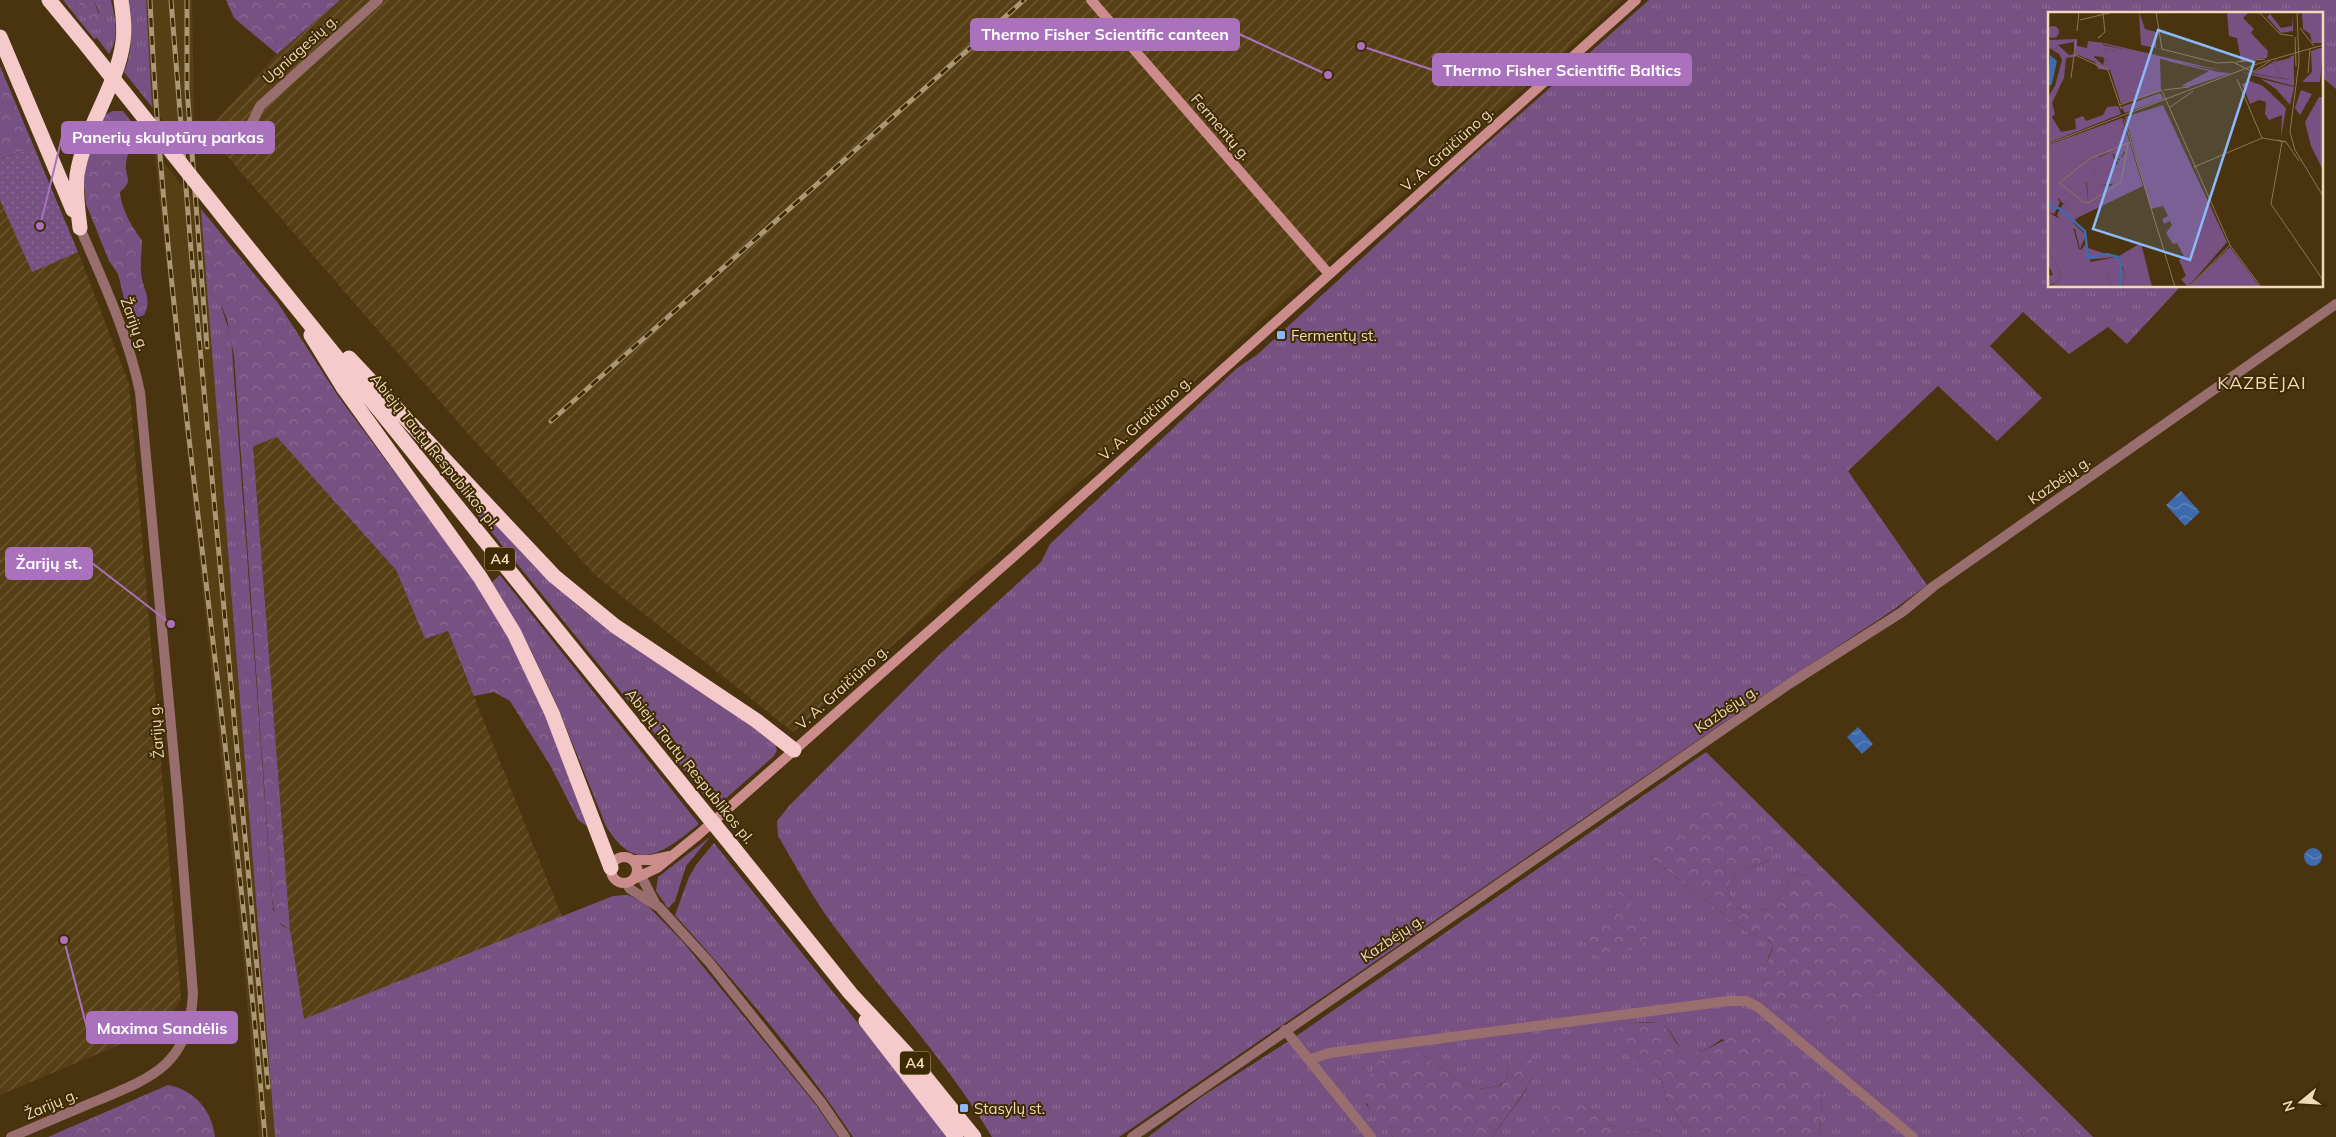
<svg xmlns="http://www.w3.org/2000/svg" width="2336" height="1137" font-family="Mulish,sans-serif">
	<defs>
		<pattern id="industrial-furrows" width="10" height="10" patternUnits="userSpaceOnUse" patternTransform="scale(1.25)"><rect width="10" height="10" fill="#563f15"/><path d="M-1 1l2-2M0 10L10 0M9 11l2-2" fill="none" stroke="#6f5a35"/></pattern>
		<pattern id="grass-tufts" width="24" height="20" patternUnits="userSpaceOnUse" patternTransform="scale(1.25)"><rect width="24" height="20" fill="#785183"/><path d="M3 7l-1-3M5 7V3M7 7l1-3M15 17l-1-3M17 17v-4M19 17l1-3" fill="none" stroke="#8c6992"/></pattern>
		<pattern id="forest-crowns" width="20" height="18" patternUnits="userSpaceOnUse" patternTransform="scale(1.25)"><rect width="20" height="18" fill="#785183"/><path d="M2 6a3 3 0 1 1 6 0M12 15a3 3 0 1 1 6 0" fill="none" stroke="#8c6992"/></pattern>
		<pattern id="park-dots" width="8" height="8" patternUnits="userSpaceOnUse" patternTransform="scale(1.25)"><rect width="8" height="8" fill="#785183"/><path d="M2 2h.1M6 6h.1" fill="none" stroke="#8c6992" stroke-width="1.8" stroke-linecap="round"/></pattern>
		<pattern id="water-waves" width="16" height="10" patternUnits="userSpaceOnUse" patternTransform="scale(1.25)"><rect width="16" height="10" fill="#3e6bae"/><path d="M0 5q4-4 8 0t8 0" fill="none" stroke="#6486ba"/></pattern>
	</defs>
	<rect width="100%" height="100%" fill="#49340f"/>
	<path fill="#563f15" d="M146 0H192L195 161 152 107Z
		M154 150 201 209 275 1137H259L244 966Z"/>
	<path fill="url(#industrial-furrows)" d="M340 0H1623L1145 425 793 732 595 575 464 429 206 132 277 54Z
		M0 200 32 271 78 252 129 384 181 999 166 1025 0 1095Z
		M278 437 396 570 425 639 448 631 562 917 304 1020 290 929 253 445Z"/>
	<path fill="url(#grass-tufts)" fill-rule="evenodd" d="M63 0H76L93 26 99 12 94 0H111C115 18 120 37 109 54L97 38 94 39Z
		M128 0H146L152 107 124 72C134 49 131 25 128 0Z
		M1649 0H2336V89L2322 77V14H2050V286H2181L2127 344 2108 327 2069 354 2023 312 1990 346 2042 398 1997 441 1938 386 1848 471 1927 585 1893 610 1755 701 1119 1137H992C944 1056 877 988 823 911 807 887 793 861 778 836L777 821 789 806 940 654 1041 562 1050 544 1236 369 1258 354 1475 154Z
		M207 289 220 303 231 336 272 898 273 910 282 926 290 929 304 1019 613 896 628 895 645 903 683 942 816 1105 838 1137H275Z
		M440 464 535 567 579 607 616 635 773 739 777 750 774 756 715 808 438 466Z
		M500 575 699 824C664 852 636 876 606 826L557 705 528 644 492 582Z
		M1706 752 2093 1137H2080L2054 1110 2016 1128 2024 1137H1820L1822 1091 1722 1039C1672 1076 1683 1029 1657 1023 1650 1021 1641 1023 1634 1023L1653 1072 1662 1081 1667 1101 1692 1137H1662L1659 1133 1644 1129 1631 1131 1609 1125 1584 1104 1539 1128 1533 1137H1492L1525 1092 1533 1075 1509 1061 1507 1078 1499 1086 1478 1089 1456 1079 1424 1056 1366 1104 1393 1137H1148L1201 1097 1292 1039ZM1647 850 1770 860 1738 872 1727 887 1733 905 1748 914 1768 909 1786 889 1790 876 1795 873 1808 876 1766 964 1773 946 1765 935 1750 934 1652 859Z
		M710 837 686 866 675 901 668 908 656 891 658 877Z
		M714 843 949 1137H853C801 1058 738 985 675 915L689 877 696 865Z"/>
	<path fill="url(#forest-crowns)" d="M76 0H94L103 27 101 29 93 27Z
		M226 0H340L277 54 234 18Z
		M0 66 34 147 0 159Z
		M113 111H123L138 130C134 140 127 153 126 164 125 178 134 180 120 192 121 208 132 228 142 240 142 251 140 262 141 272 142 289 153 298 144 315L138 317 131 313 125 302 118 274 109 261 86 204 84 184 85 162 104 115Z
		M201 209 278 303 338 396 464 566 494 610 548 715 587 826 578 820 550 765 510 701 494 692 474 696 448 631 425 639 396 570 277 437 253 446 290 929C275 923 274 913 272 898L234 356 227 319 220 303 207 289Z
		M1728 796 1771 842 1773 852 1770 860 1738 872 1727 887 1733 905 1748 914 1768 909 1786 889 1790 876 1795 873 1808 876 1902 960 1897 975 1849 1023 1835 1028 1769 998 1761 988 1773 946 1766 936 1750 934 1652 859 1647 850Z
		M1630 884 1634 888 1631 905 1645 927 1647 939 1642 946 1602 959 1590 951 1585 937 1624 885Z
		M1634 1023C1641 1023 1650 1022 1657 1023 1672 1026 1673 1046 1686 1051 1708 1060 1729 1025 1762 1034 1771 1037 1807 1073 1817 1081L1822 1091 1820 1137H1692L1667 1101 1662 1081 1653 1072 1642 1071 1614 1041V1030Z
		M1525 1052 1532 1057 1533 1075 1525 1091 1492 1137H1393C1366 1104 1355 1102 1378 1061L1401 1054 1424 1056 1456 1079 1478 1089 1500 1086 1507 1078 1509 1061Z
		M168 1085C194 1090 212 1110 215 1137H48Z
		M1567 1100 1584 1104 1609 1125 1631 1131 1644 1129 1659 1133 1662 1137H1533L1551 1105Z
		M2055 1110 2080 1137H2024L2016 1128V1119L2030 1111Z"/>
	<path fill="url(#park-dots)" d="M34 147 78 252 32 272 0 200V159Z"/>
	<path fill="url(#water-waves)" d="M2181 491 2200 512 2185 526 2166 505Z
		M1858 727 1873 744 1862 754 1847 737Z
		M2304 857a9 9 0 1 1 18 0a9 9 0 1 1-18 0Z"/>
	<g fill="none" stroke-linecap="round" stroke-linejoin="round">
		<path stroke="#986e6e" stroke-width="10" d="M250 127 260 106 378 0
			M637 868 655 903
			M626 883 630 889 659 907 709 962 821 1102 845 1137
			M1285 1030 1371 1137
			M1309 1060 1329 1053 1728 1001H1746L1758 1007 1913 1137
			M11 1137C39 1125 67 1113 96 1101 154 1077 189 1064 193 994L178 801 140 392C128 335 103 281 80 228
			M1132 1137 1789 684 1902 612 1934 586 2336 304"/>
		<path stroke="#cd8c8c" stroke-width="10" d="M1091 0 1329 274
			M611 870a13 13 0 1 1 26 0a13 13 0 1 1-26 0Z
			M632 860H651L670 856
			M634 879 657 868 698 835 1012 558 1636 0"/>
		<path stroke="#f4caca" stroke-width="15" d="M49 0 87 46
			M0 37 73 210
			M80 228C78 210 75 192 77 175 84 128 117 87 123 42 125 28 123 14 121 0
			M233 229 692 797
			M311 335 343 387 480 577 514 633 552 713 611 868
			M349 358 554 576 615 626 757 721 794 750
			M732 846 851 994 906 1053 974 1137
			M866 1021 956 1137"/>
		<defs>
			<path id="rail" d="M150 0C158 178 179 355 200 532 224 733 248 935 265 1137
				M171 0 191 250 268 1087
				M187 0V89L207 347
				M551 421 1024 0"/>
		</defs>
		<use href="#rail" stroke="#ac9774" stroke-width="5"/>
		<use href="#rail" stroke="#3e2a03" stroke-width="3" stroke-dasharray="9" stroke-linecap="butt"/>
		<path stroke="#f4caca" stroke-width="15" d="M87 46 233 229
			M692 797 732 846"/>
	</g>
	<g fill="#8cb9fc" stroke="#3e2a03" stroke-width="2">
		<rect x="1276" y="330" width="10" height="10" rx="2.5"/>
		<rect x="959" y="1103" width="10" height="10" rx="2.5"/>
	</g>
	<g text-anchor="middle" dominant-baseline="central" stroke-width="4" stroke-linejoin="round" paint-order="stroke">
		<g fill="#3e2a03" stroke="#bba582" stroke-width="1">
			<rect x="485" y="547.5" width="30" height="23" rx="4"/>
			<rect x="900" y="1051.5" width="30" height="23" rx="4"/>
		</g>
		<g font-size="14" font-weight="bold" fill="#f0dab9">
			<text x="500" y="559">A4</text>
			<text x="915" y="1063">A4</text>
		</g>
		<g font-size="15" fill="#f0dab9" stroke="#3e2a03">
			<text transform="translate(300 49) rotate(-42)">Ugniagesių g.</text>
			<text transform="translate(1221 127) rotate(49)">Fermentų g.</text>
			<text transform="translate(1447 149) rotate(-42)">V. A. Graičiūno g.</text>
			<text transform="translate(135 324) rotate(70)">Žarijų g.</text>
			<text transform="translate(1145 418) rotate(-42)">V. A. Graičiūno g.</text>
			<text transform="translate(435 451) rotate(51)">Abiejų Tautų Respublikos pl.</text>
			<text transform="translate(2059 480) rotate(-35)">Kazbėjų g.</text>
			<text transform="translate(842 687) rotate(-42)">V. A. Graičiūno g.</text>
			<text transform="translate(1726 709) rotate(-34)">Kazbėjų g.</text>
			<text transform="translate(156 731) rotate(-95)">Žarijų g.</text>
			<text transform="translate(690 766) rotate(51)">Abiejų Tautų Respublikos pl.</text>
			<text transform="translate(1392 938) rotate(-34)">Kazbėjų g.</text>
			<text transform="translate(51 1104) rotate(-23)">Žarijų g.</text>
		</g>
		<g font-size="15" fill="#f0dab9" stroke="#3e2a03" text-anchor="start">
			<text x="1291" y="335">Fermentų st.</text>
			<text x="974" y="1108">Stasylų st.</text>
		</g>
		<g font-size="18" letter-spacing="1" fill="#f0dab9" stroke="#3e2a03">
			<text x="2262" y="382">KAZBĖJAI</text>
		</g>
	</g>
	<g transform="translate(2048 12)">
		<rect width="275" height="275" fill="#49340f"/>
		<path d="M-1 20a6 6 0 1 1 12 0a6 6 0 1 1-12 0ZM29 27V34L39 36 40 29 56 31 176 59 112 47 113 79 73 92 62 58 50 57 47 50 30 43 26 45V30L10 33 8 37 0 35V28ZM55 32 79 38 80 39 73 41 56 36 60 48 56 49 55 53 46 45ZM246 43V74L193 60 242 68 232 65 225 51 208 60 230 47 227 50 233 63 246 66 245 46 242 45ZM16 66 4 91 7 102 4 105 13 120 28 117 27 107 35 104 38 109 55 103 59 95 70 94 73 102 0 131V85L10 77ZM213 67 246 75 242 93 228 77ZM112 81 116 87 77 101 73 95ZM115 93 179 230 140 275 133 267 138 264 131 248 136 244 129 231 125 232 118 221 124 213 122 209 116 212 114 207 120 204 115 194 103 197 77 105ZM74 106 95 174 29 206 11 187 0 183V133ZM76 136 77 141 71 149 64 140 70 151 64 159 48 163 45 158 51 144ZM74 158 63 174 54 173 40 188 38 170 41 173ZM0 200 25 215 31 237 37 239 43 250 68 245 71 247 72 252 59 262 64 275H0L11 269 13 261 0 238ZM93 231 104 275H74L77 262 71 244ZM182 235 212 275H141Z" fill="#785183" fill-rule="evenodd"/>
		<path d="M91 0 97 17 108 20V36L93 33ZM179 0H201L195 6 206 17 203 21 220 39 219 46 193 49 189 26 181 24ZM254 0H275V31H264L262 22 255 17ZM222 2 233 16 244 14 245 4V19L233 21 219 5ZM50 32 79 38 80 40 75 42 56 36 60 47 57 50 55 45 45 44ZM10 33 21 43 26 42V45L18 46 16 66 10 77 0 85 7 74 14 48 11 42 0 35 8 37ZM275 35 272 70H254L264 60 263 39ZM245 45 246 66 243 67 233 63 227 50ZM123 48 170 60 183 61 141 75 133 74 161 59 119 49ZM225 51 232 65 243 68 204 61ZM202 69 215 74 238 96 233 126 234 103 221 108 217 102 218 90 211 88 202 92 194 72ZM253 78 264 82 252 103 247 96ZM271 85H275V158L263 134 257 110ZM75 135 78 137 73 145 75 150 64 141 69 154 64 159 49 164 44 157V148ZM34 156H35L38 189 23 177ZM74 158 70 171 54 173 40 189 39 170 42 173 45 168ZM89 166 91 175 85 177 82 172V179L71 184 68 177 73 172 78 174ZM5 181 12 190 6 202 0 200V183ZM15 192 26 201 29 206 25 211 38 223 32 237 27 217 13 210 9 203ZM39 230 40 236 68 245 36 248 33 244 37 239 33 238ZM0 238 13 261 11 269 0 274V264L5 263 0 252ZM72 251 77 262 74 275H64L59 262Z" fill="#785183"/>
		<path d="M2 43 9 49 4 72 0 75Z" fill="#3e6bae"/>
		<path fill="none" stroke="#3e6bae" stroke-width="2.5" d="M0 186 4 196H11L37 219 40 246 59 242 70 245 73 253 71 275"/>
		<path fill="none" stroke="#8c7653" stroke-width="1" d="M108 0 114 37 169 51 185 50M211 0 232 22 245 24M249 0 251 50 242 120 247 138 275 184M32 8 65 0M252 16 266 34M29 19 31 0M53 24 50 26 57 20 55 1M247 25 248 54M27 43 60 58 73 97M185 50 205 60 222 49M188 50 217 47M260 61 262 36M23 66 28 28M189 67 214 126M116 78 141 75M114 79 182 233 141 275M72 93 114 78M121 96 145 79M76 107 127 275M234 130 223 192 275 268M238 130 251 149M0 132 212 51 275 33M80 132 73 170 42 190 37 191 11 171 43 146 83 130M146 155 214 126 238 130 230 128M182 233 213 275"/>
		<path fill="#8cb9fc" fill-opacity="0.15" stroke="#8cb9fc" stroke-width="2.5" d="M110 18 206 50 142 248 45 217Z"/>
		<rect width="275" height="275" fill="none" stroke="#f0dab9" stroke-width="2.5"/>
	</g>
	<path fill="none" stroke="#aa72bd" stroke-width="2" d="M1328 75L1239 34M1361 46L1433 70M40 226L62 137M171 624L92 563M64 940L87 1028"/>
	<g fill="#aa72bd" stroke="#3e2a03" stroke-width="2">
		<circle cx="1328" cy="75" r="5"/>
		<circle cx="1361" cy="46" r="5"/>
		<circle cx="40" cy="226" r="5"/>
		<circle cx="171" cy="624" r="5"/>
		<circle cx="64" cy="940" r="5"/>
	</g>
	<g fill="#aa72bd" stroke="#aa72bd" stroke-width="2">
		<rect x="971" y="19" width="268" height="31" rx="5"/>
		<rect x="1433" y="54" width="258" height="31" rx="5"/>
		<rect x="62" y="122" width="212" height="31" rx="5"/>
		<rect x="6" y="548" width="86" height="31" rx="5"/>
		<rect x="87" y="1012" width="150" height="31" rx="5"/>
	</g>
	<g font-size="16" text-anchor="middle" font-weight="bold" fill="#fff">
		<text x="1105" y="40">Thermo Fisher Scientific canteen</text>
		<text x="1562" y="76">Thermo Fisher Scientific Baltics</text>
		<text x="168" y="143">Panerių skulptūrų parkas</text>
		<text x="49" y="569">Žarijų st.</text>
		<text x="162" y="1034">Maxima Sandėlis</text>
	</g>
	<g transform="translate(2301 1102) rotate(252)" stroke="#3e2a03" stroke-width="4" paint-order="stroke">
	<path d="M0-4L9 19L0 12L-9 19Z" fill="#f0dab9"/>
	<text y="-8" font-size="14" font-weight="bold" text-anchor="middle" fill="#f0dab9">N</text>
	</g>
</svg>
